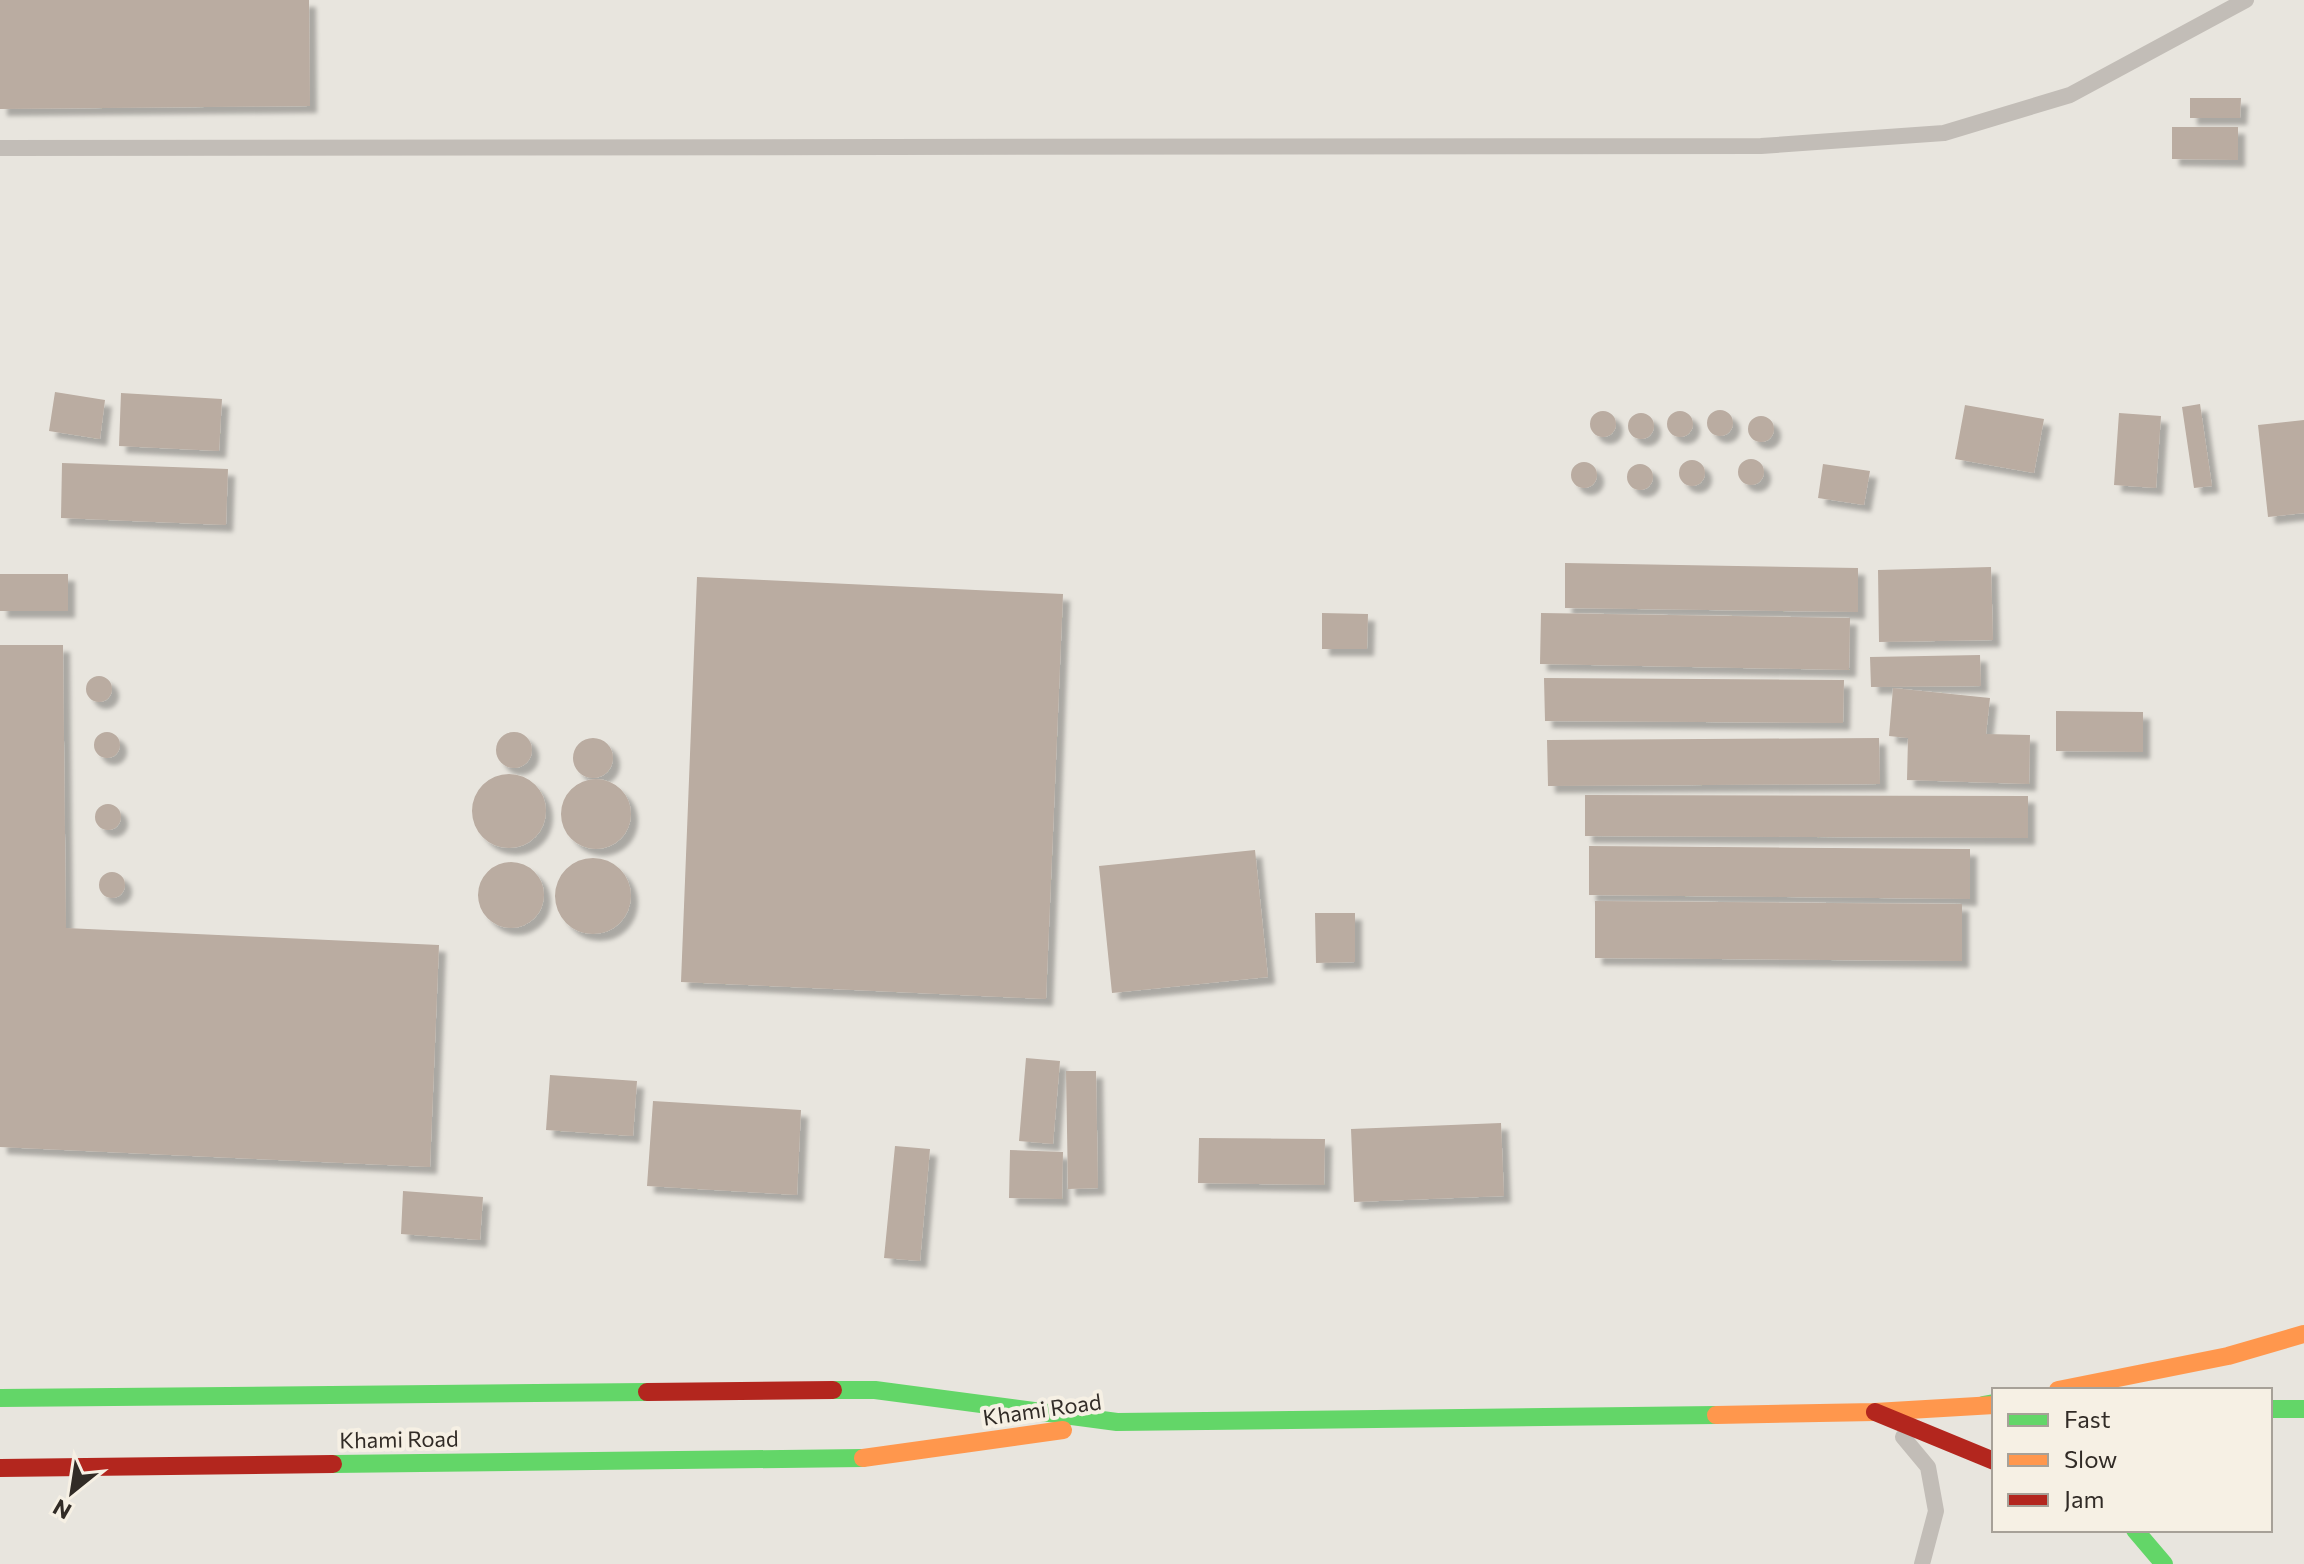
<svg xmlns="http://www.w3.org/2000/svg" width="2304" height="1564" font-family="Commissioner,sans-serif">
	<defs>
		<filter id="shadow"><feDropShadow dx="7" dy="7" stdDeviation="2" flood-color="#0004"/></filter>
	</defs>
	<rect width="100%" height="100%" fill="#e8e5de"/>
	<path fill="#baaca1" filter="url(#shadow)" d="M0 0H309L310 106 0 109Z
		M2190 98H2241L2240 118H2190Z
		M2172 127H2238V160L2172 159Z
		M55 392 105 400 100 439 49 431Z
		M121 393 222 399 219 451 119 446Z
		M2200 404 2212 486 2194 488 2182 407Z
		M1965 405 2044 419 2034 473 1955 459Z
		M1707 423a13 13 0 1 1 26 0a13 13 0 1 1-26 0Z
		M1667 424a13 13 0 1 1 26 0a13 13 0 1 1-26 0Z
		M1590 424a13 13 0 1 1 26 0a13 13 0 1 1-26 0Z
		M1628 426a13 13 0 1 1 26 0a13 13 0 1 1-26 0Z
		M2119 413 2161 416 2156 488 2114 485Z
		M1748 429a13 13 0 1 1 26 0a13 13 0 1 1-26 0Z
		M2304 420V513L2268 517 2258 425Z
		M1738 472a13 13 0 1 1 26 0a13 13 0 1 1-26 0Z
		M1679 473a13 13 0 1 1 26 0a13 13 0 1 1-26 0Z
		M1571 475a13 13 0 1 1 26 0a13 13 0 1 1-26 0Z
		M62 463 228 469 226 525 61 518Z
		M1627 477a13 13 0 1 1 26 0a13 13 0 1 1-26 0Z
		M1823 464 1870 471 1864 505 1818 498Z
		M1565 563 1858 568V612L1565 608Z
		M1991 567 1993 640 1879 642 1878 570Z
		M0 574H68V611H0Z
		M697 577 1063 594 1046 999 681 982Z
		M1322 613 1368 614 1367 649H1322Z
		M1541 613 1850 618 1849 670 1540 664Z
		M0 645H63L66 928 439 945 430 1167 0 1147Z
		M1980 655 1981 686 1871 687 1870 657Z
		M86 689a13 13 0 1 1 26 0a13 13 0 1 1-26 0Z
		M1544 678 1844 680 1843 723 1545 721Z
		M1893 688 1990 698 1986 734 2030 735 2029 784 1907 780 1908 738 1889 736Z
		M2056 711 2143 712V752L2056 751Z
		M94 745a13 13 0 1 1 26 0a13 13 0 1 1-26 0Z
		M496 750a18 18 0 1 1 36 0a18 18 0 1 1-36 0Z
		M573 758a20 20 0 1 1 40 0a20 20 0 1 1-40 0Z
		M1879 738 1880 784 1548 786 1547 740Z
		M472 811a37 37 0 1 1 74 0a37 37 0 1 1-74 0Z
		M561 814a35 35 0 1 1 70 0a35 35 0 1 1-70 0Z
		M1585 795 2028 796V838L1585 836Z
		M95 817a13 13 0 1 1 26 0a13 13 0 1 1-26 0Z
		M1589 846 1970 849V899L1589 895Z
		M1255 850 1268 977 1112 993 1099 866Z
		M555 896a38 38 0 1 1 76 0a38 38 0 1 1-76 0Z
		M478 895a33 33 0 1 1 66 0a33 33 0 1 1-66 0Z
		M99 885a13 13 0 1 1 26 0a13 13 0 1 1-26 0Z
		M1595 901 1962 904V961L1595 958Z
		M1315 913H1355V962L1316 963Z
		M1026 1058 1060 1061 1053 1144 1019 1141Z
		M1066 1071H1096L1098 1188 1068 1189Z
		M550 1075 637 1081 633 1136 546 1130Z
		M653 1101 801 1110 797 1195 647 1186Z
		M1501 1123 1504 1196 1354 1202 1351 1129Z
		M1199 1138 1325 1139 1324 1185 1198 1183Z
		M895 1146 930 1149 920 1261 884 1258Z
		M1010 1150 1063 1152 1062 1199 1009 1198Z
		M403 1191 483 1197 480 1240 401 1234Z"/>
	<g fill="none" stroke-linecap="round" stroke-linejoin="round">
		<path stroke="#c2bdb7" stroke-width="16" d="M0 148 1761 146 1944 133 2070 95 2246 0
			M1903 1437 1928 1467 1936 1511 1922 1564"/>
		<path stroke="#63d668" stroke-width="18" d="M833 1390H875L1117 1422 1716 1415
			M0 1398 647 1392
			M1983 1405 1994 1403
			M2270 1409H2304
			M333 1464 863 1458
			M2135 1530 2164 1564"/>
		<path stroke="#ff974d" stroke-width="18" d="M2058 1390 2228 1356 2304 1334
			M1716 1415 1875 1412 1994 1405
			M863 1458 1063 1430"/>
		<path stroke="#b3261e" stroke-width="18" d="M647 1392 833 1390
			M1875 1412 1994 1461
			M0 1468 333 1464"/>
	</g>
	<g text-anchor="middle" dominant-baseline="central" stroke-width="8" stroke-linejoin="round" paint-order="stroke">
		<g font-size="22" fill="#312b26" stroke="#f6f0e4">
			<text transform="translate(1042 1409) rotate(-8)">Khami Road</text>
			<text transform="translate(399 1439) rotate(-1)">Khami Road</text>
		</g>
	</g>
	<rect x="1992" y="1388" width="280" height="144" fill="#f6f0e4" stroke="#a7a198" stroke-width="2"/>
	<rect x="2008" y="1414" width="40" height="12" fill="#63d668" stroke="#a7a198" stroke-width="2"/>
	<text x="2064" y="1428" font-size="24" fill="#312b26">Fast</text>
	<rect x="2008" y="1454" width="40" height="12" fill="#ff974d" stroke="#a7a198" stroke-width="2"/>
	<text x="2064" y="1468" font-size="24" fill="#312b26">Slow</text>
	<rect x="2008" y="1494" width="40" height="12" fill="#b3261e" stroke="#a7a198" stroke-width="2"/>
	<text x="2064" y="1508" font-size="24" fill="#312b26">Jam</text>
	<g transform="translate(72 1492) rotate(210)" stroke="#f6f0e4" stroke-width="6" paint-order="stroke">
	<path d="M0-6L14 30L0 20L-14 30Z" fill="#312b26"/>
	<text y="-12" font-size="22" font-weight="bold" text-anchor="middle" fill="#312b26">N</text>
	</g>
</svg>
